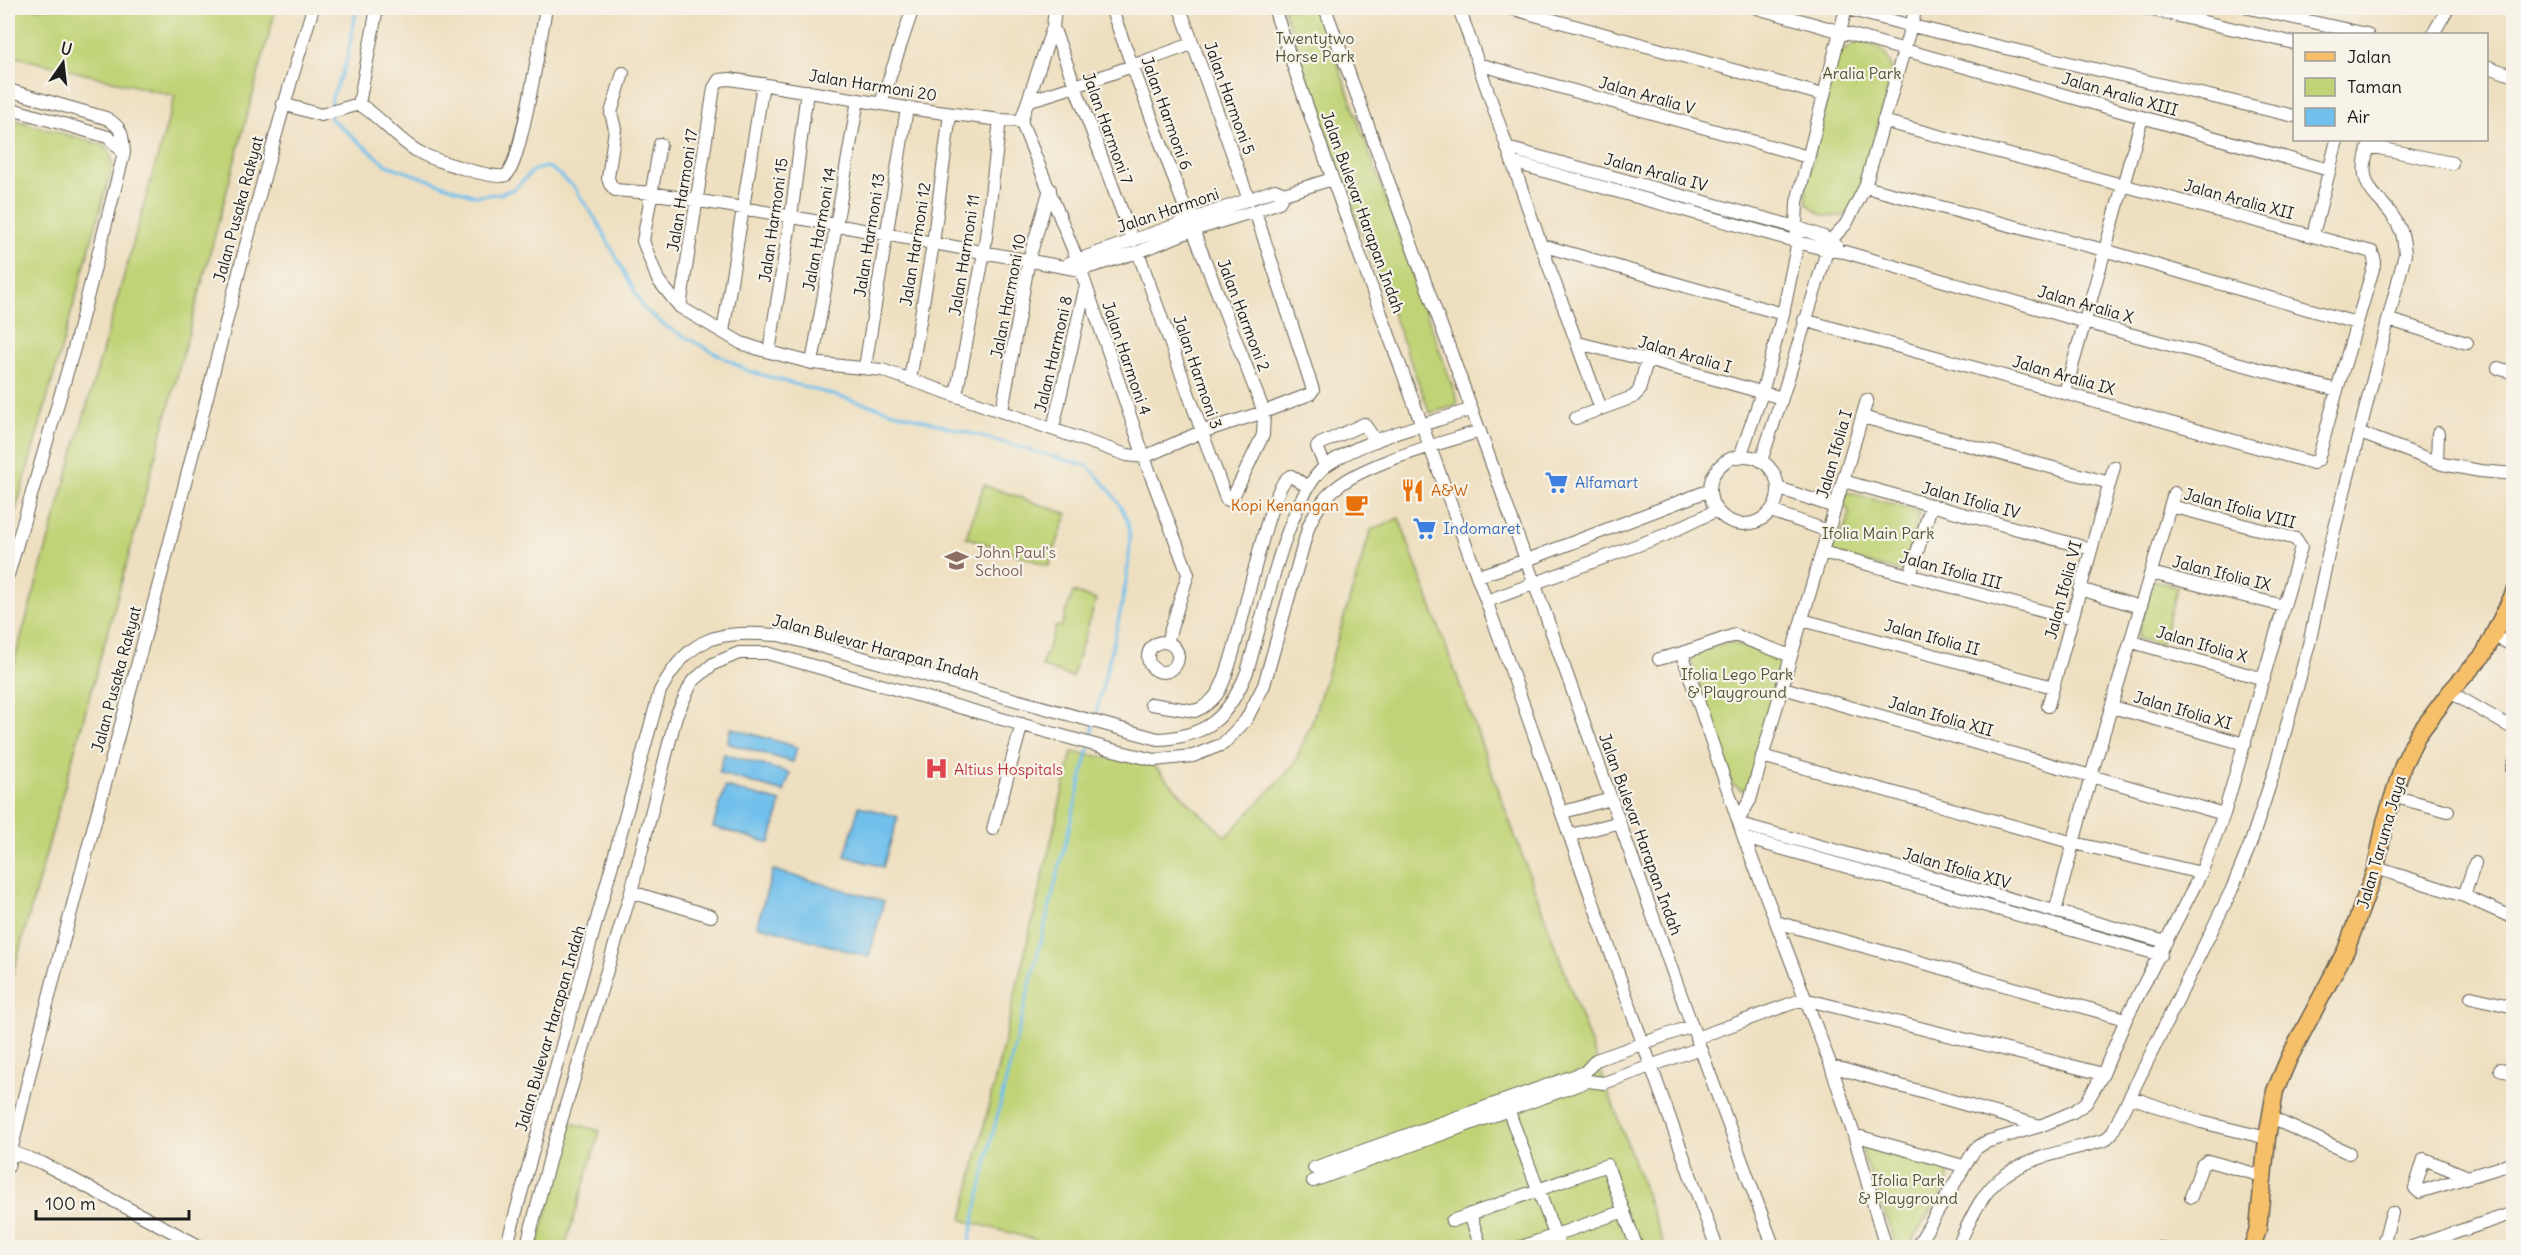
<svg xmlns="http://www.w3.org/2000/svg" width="2521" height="1255" font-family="Delius,sans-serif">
	<rect width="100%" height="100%" fill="#f7f3e8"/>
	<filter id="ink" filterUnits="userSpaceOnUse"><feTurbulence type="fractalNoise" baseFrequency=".0167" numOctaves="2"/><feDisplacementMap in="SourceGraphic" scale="12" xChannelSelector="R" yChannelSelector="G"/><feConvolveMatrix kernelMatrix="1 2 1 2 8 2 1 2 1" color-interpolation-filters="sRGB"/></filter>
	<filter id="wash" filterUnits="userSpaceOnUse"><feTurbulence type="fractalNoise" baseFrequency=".008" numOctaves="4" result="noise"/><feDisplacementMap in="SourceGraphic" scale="24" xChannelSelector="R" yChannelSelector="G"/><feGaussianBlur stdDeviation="1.35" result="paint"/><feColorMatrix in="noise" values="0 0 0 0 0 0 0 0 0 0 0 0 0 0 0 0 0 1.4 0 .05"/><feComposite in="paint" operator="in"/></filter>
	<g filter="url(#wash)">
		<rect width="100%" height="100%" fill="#eedfc0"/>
		<path fill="#c0d376" stroke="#6e7849" stroke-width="1.5" d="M8 8H276L127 562 8 991V683L175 96 8 55Z
			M1283 8H1318L1458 402 1455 406 1430 413 1346 190Z
			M1859 42C1877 42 1890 54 1892 72L1859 197 1846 215C1828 219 1820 216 1807 203L1806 189 1837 53Z
			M8 118 103 145 111 155 112 168 8 538Z
			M984 485 1067 514 1049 566 966 537Z
			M1847 492 1920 512 1902 572 1827 552 1831 538C1845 533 1849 526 1849 511L1843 505Z
			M1399 518 1665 1247 1066 1248 962 1220 1072 752 1153 765 1191 805 1226 837 1293 766 1312 722 1371 530Z
			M2153 580 2178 587 2160 645 2137 638Z
			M1073 592 1096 600 1072 677 1041 666 1056 626 1061 627Z
			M1729 642 1782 658 1762 742 1747 788 1741 790 1732 784 1689 655Z
			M571 1123 600 1131 565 1247H537Z
			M1871 1145 1942 1166C1949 1172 1949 1176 1947 1185L1908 1247H1897L1862 1152 1865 1146Z"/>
		<path fill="#71c0ec" stroke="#466e84" stroke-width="1.5" d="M731 728 797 747 793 762 727 743Z
			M724 754 790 773 784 792 719 773Z
			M725 787 781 802 770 843 713 827Z
			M859 806 898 817 883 867 845 856Z
			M773 870 884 901 869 957 757 925Z"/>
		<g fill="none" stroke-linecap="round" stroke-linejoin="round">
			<path stroke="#71c0ec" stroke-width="3" d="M331 108 332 97 346 63 357 8
				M331 114 330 118 387 165 475 196 499 194 514 189 534 170 546 167 552 169 574 187 598 223 644 309 667 327 748 371 1087 466C1104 481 1118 498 1127 520 1140 556 1104 676 1095 718
				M1090 741 1094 724
				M968 1248 991 1141 1089 748"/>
		</g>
	</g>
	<g filter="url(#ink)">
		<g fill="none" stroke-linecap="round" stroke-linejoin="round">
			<defs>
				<path id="minor" d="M1111 8 1193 230 1264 412 1263 435 1231 501 1226 499 1138 252
					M1180 8 1249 200
					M1274 8C1340 209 1416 406 1488 606 1565 819 1638 1035 1717 1248
					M1325 8 1499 484 1692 1026 1774 1248
					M1459 8 1541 245 1601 409
					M1510 8 1823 95
					M1757 8 2329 170
					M1844 8 1912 26 2294 116
					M2144 8 2294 43
					M2249 8 2367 34
					M1053 27 1133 241
					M2433 34 2448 8
					M1478 64 1808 157
					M2486 66 2514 76
					M623 73 611 113 615 129 608 178 610 184 615 190 651 193 743 208 1080 270
					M8 90 106 118C122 127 123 135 124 153L75 345 8 575
					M1030 100C1085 85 1138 63 1192 44
					M881 103 913 8
					M283 104 321 115 359 104C381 117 397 140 419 152 431 159 496 181 506 175 520 168 542 30 546 8
					M359 104 377 8
					M8 108 108 137 124 153
					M1021 121 1077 259 1144 457 1188 574 1167 642
					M1021 121 1053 27 1055 8
					M660 144 643 241 658 280 680 307 741 343 762 350 812 363 882 370 1127 455 1144 457 1201 432 1264 412 1310 394 1313 390 1255 211
					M2369 146 2452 163
					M1507 148 1796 227 1824 237 1836 245
					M1512 162 1827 250 1845 252 2085 322 2337 390
					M1865 187 2104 250 2356 323
					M2313 235 2337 140
					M1541 245 1783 314
					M1069 263 1275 190 1284 194
					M1080 270 1138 252 1193 230 1255 211 1279 202 1284 194 1332 179
					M680 307 714 88 719 80 730 79 907 108 1000 120 1021 121
					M1804 320 2313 463 2318 460 2337 390 2375 262 2372 252 1883 121
					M2389 320 2467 343
					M723 332 763 84
					M1578 343 1647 360 1782 398
					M769 352 791 217 807 91
					M812 363 858 100
					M865 367 907 108
					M2498 368 2514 373
					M910 380 933 244 950 114
					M2065 392 2142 118
					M956 395 984 253 1000 120
					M1002 411 1029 259 1050 189
					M1862 417 2110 483
					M1576 418 1633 397 1639 391 1647 360
					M1053 428 1085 289
					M2360 433 2442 464 2480 471 2514 474
					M1710 490a34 34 0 1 1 68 0a34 34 0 1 1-68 0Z
					M1740 457 1762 393 1783 314 1798 241 1796 227 1797 202 1846 8
					M1761 461 1782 398 1830 241 1846 224 1865 187 1916 8
					M2437 462 2438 433
					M1325 466 1317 447 1320 444 1364 424 1376 441
					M1843 481 2091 549
					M1778 488 1835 507
					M1771 511 1828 531
					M1822 552 2072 619
					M2151 573 2284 606
					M1478 576 1527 560 1710 490
					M1910 576 1931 506
					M2080 589 2140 607
					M1487 601 1665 535 1717 510
					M1802 620 2053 687
					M2501 622 2514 629
					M2494 636 2514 646
					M1148 657a15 15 0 1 1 30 0a15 15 0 1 1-30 0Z
					M2132 642 2264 679
					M1682 653 1744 838 1831 1066 1854 1135 1886 1248
					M1791 656 1867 400
					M1659 659 1682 653 1735 635 1791 656 1750 800 1739 819
					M1783 688 2224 814
					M2450 692 2514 729
					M1151 704 1195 711C1203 708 1212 701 1217 694 1239 663 1266 481 1291 476L1308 487
					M2048 706 2114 467
					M2112 707 2245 744
					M1762 756 2074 843 2201 873
					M2512 770 2514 763
					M2392 796 2448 811
					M1563 812 1611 799
					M1740 824 2166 942
					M993 829 1022 724
					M1571 835 1620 822
					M1744 838 2161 955
					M2376 868 2464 896 2514 918
					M631 892 711 916
					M2464 896 2475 863
					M2055 912 2091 776 2174 493
					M1776 922 2126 1019
					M2471 997 2514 1007
					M1696 1038 1804 999 2103 1074
					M1831 1066 2040 1126
					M2500 1069 2514 1074
					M2131 1097 2201 1122 2267 1138
					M1506 1104 1560 1248
					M2269 1117 2349 1153
					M1854 1135 1963 1166
					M8 1167 11 1152
					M1314 1168 1585 1072 1596 1060 1692 1026
					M2466 1176 2424 1159 2415 1188 2419 1192 2514 1163
					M1313 1181 1588 1081 1604 1083 1700 1048
					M2191 1197 2202 1165 2208 1161 2263 1176
					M1470 1214 1481 1248
					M1452 1221 1607 1165 1637 1248
					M2412 1247 2514 1213
					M203 1248 42 1163 11 1152C56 959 110 768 161 576 211 387 255 195 313 8
					M506 1248 660 691C691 634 719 631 779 635L1158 739C1208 737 1229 716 1247 672 1262 623 1288 493 1327 465 1363 439 1429 424 1472 409
					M526 1248 551 1154 631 892 676 716 692 682 713 664 739 653H767L1109 749 1154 760 1193 756 1223 744 1246 720 1264 685 1309 525C1316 511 1323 498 1336 488 1367 462 1440 444 1480 431
					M1518 1248 1624 1211
					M1916 1248 1975 1149 1986 1142 2040 1126 2073 1112 2086 1103 2103 1074 2126 1019 2201 873 2224 814 2301 547 2296 539 2171 506
					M1957 1248C1969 1223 1981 1191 2005 1175 2033 1155 2073 1150 2105 1140L2112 1133 2232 889 2250 845 2274 772 2309 644 2328 555 2405 254C2404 247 2404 238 2401 231 2385 192 2350 195 2371 140
					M2151 1248H2162
					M2382 1248 2392 1213"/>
				<path id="major" d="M2252 1248 2258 1229 2267 1138 2275 1091 2289 1058 2346 950 2376 868 2385 822 2403 765 2417 736 2450 692 2484 654 2514 593"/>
			</defs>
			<use href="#minor" stroke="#666055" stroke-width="14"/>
			<use href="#major" stroke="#666055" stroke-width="19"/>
			<use href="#minor" stroke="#fff" stroke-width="12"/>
			<use href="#major" stroke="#f6c06b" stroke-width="16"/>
		</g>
	</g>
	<defs>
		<symbol id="supermarket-bare" viewBox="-9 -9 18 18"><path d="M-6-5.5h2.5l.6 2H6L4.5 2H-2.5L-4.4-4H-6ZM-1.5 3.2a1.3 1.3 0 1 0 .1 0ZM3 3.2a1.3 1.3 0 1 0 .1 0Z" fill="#3f7fe0" stroke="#f7f3e8" stroke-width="2.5" paint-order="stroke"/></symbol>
		<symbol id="restaurant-bare" viewBox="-9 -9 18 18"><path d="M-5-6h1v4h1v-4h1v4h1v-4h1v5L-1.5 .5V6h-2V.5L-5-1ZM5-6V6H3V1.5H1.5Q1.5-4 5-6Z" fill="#e8710a" stroke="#f7f3e8" stroke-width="2.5" paint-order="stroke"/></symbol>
		<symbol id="cafe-bare" viewBox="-9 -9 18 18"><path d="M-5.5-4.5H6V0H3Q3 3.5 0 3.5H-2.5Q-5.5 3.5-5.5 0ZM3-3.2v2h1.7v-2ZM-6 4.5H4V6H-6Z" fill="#e8710a" stroke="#f7f3e8" stroke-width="2.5" paint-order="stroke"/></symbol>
		<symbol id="school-bare" viewBox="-9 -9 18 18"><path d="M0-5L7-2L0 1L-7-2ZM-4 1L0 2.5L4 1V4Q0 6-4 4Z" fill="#8d6e63" stroke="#f7f3e8" stroke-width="2.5" paint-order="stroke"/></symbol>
		<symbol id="hospital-bare" viewBox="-9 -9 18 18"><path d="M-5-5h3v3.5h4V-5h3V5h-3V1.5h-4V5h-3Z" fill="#e0444e" stroke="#f7f3e8" stroke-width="2.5" paint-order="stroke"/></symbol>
	</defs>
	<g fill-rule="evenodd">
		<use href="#supermarket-bare" x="1540" y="466" width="33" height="33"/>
		<use href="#restaurant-bare" x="1396" y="474" width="33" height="33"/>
		<use href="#cafe-bare" x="1340" y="488" width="33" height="33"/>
		<use href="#supermarket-bare" x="1408" y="512" width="33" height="33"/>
		<use href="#school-bare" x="940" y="544" width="33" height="33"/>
		<use href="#hospital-bare" x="920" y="752" width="33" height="33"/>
	</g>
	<g text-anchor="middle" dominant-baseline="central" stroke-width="4.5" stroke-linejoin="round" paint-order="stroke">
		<g font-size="16" fill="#4d5337" stroke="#f7f3e8">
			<text x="1315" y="38">Twentytwo<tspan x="1315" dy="18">Horse Park</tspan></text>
			<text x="1862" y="73">Aralia Park</text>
			<text x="1878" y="533">Ifolia Main Park</text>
			<text x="1737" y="674">Ifolia Lego Park<tspan x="1737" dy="18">&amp; Playground</tspan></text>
			<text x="1908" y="1180">Ifolia Park<tspan x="1908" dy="18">&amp; Playground</tspan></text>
		</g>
		<g font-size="16" fill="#1c1c1c" stroke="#f7f3e8">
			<text transform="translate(873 85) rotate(9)">Jalan Harmoni 20</text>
			<text transform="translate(2120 94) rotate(16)">Jalan Aralia XIII</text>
			<text transform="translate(1647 95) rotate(16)">Jalan Aralia V</text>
			<text transform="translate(1230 98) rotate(70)">Jalan Harmoni 5</text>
			<text transform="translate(1167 113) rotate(70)">Jalan Harmoni 6</text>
			<text transform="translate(1108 128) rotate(70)">Jalan Harmoni 7</text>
			<text transform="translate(1656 172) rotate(15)">Jalan Aralia IV</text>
			<text transform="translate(682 190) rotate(-81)">Jalan Harmoni 17</text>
			<text transform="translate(2239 199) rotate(15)">Jalan Aralia XII</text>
			<text transform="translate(238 209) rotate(-75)">Jalan Pusaka Rakyat</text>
			<text transform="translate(1168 210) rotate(-19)">Jalan Harmoni</text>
			<text transform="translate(1363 212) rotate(70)">Jalan Bulevar Harapan Indah</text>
			<text transform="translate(773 220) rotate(-82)">Jalan Harmoni 15</text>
			<text transform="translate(819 229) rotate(-80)">Jalan Harmoni 14</text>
			<text transform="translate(869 235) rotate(-81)">Jalan Harmoni 13</text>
			<text transform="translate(915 244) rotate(-81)">Jalan Harmoni 12</text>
			<text transform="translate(964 255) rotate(-81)">Jalan Harmoni 11</text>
			<text transform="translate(1008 296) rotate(-79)">Jalan Harmoni 10</text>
			<text transform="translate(2086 304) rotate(16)">Jalan Aralia X</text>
			<text transform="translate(1244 315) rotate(69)">Jalan Harmoni 2</text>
			<text transform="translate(1053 354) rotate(-77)">Jalan Harmoni 8</text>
			<text transform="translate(1685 354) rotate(16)">Jalan Aralia I</text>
			<text transform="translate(1127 358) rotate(71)">Jalan Harmoni 4</text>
			<text transform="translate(1198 372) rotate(71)">Jalan Harmoni 3</text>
			<text transform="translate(2064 375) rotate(16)">Jalan Aralia IX</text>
			<text transform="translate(1834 454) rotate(-74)">Jalan Ifolia I</text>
			<text transform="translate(1971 500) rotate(15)">Jalan Ifolia IV</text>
			<text transform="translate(2240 508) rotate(15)">Jalan Ifolia VIII</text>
			<text transform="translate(1951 570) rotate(15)">Jalan Ifolia III</text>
			<text transform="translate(2222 573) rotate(14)">Jalan Ifolia IX</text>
			<text transform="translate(2063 590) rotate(-75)">Jalan Ifolia VI</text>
			<text transform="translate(1932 637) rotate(15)">Jalan Ifolia II</text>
			<text transform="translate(2202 644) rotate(16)">Jalan Ifolia X</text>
			<text transform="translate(876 647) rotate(15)">Jalan Bulevar Harapan Indah</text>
			<text transform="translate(116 679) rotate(-75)">Jalan Pusaka Rakyat</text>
			<text transform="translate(2183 710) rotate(16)">Jalan Ifolia XI</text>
			<text transform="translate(1941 716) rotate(16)">Jalan Ifolia XII</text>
			<text transform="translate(1641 834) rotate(70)">Jalan Bulevar Harapan Indah</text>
			<text transform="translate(2381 842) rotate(-74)">Jalan Taruma Jaya</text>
			<text transform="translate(1957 868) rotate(16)">Jalan Ifolia XIV</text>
			<text transform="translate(550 1028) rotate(-74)">Jalan Bulevar Harapan Indah</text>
		</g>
		<g font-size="16" fill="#366cbe" stroke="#f7f3e8" text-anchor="start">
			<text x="1575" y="482">Alfamart</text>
			<text x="1443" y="528">Indomaret</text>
		</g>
		<g font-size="16" fill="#c56008" stroke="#f7f3e8" text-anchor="start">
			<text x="1431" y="490">A&amp;W</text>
			<text x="1339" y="505" text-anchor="end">Kopi Kenangan</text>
		</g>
		<g font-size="16" fill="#785e54" stroke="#f7f3e8" text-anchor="start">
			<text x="975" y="552">John Paul's<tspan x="975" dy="18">School</tspan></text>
		</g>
		<g font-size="16" fill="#be3a42" stroke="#f7f3e8" text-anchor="start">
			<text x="954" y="769">Altius Hospitals</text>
		</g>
	</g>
	<rect width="2521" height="1255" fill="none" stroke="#f7f3e8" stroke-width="30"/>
	<rect x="2293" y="33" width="195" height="108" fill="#f7f3e8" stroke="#9f9d96" stroke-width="1.5"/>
	<rect x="2305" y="52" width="30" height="9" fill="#f6c06b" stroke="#9f9d96" stroke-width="1.5"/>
	<text x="2347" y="63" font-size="18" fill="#1c1c1c">Jalan</text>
	<rect x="2305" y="78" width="30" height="18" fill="#c0d376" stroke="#9f9d96" stroke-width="1.5"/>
	<text x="2347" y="93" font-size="18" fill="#1c1c1c">Taman</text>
	<rect x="2305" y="108" width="30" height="18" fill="#71c0ec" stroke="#9f9d96" stroke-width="1.5"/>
	<text x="2347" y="123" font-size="18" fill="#1c1c1c">Air</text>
	<g transform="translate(63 63) rotate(14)" stroke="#f7f3e8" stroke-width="4.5" paint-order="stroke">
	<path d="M0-4.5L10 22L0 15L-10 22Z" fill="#1c1c1c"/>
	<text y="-9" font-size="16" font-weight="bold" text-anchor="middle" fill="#1c1c1c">U</text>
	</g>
	<path d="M36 1210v9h153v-9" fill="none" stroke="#1c1c1c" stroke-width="3"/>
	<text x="45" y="1210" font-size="18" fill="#1c1c1c" stroke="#f7f3e8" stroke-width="4.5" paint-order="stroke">100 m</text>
</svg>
